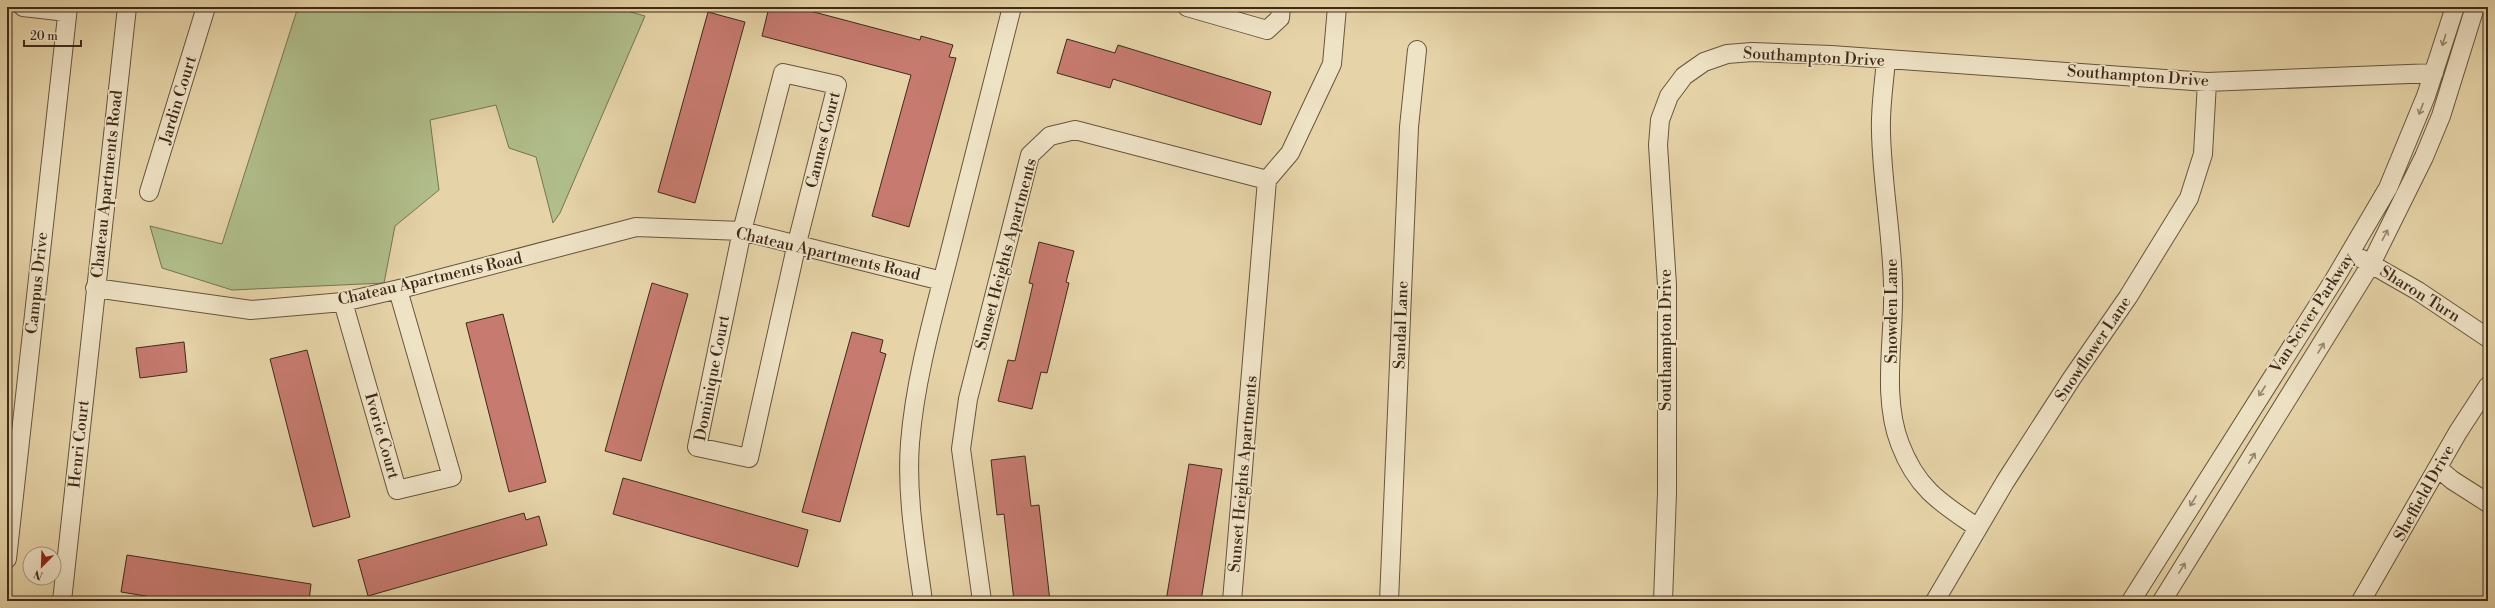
<svg xmlns="http://www.w3.org/2000/svg" width="2495" height="608" font-family="'Libre Bodoni',serif">
	<rect width="100%" height="100%" fill="#e6d4a8"/>
	<filter id="stains"><feTurbulence type="fractalNoise" baseFrequency=".005" numOctaves="4"/><feColorMatrix values="0 0 0 0 .2 0 0 0 0 .09 0 0 0 0 .02 0 0 0 .5 -.17"/></filter>
	<radialGradient id="worn" r=".72"><stop offset=".6" stop-color="#630" stop-opacity="0"/><stop offset="1" stop-color="#630" stop-opacity=".3"/></radialGradient>
	<path fill="#b0be8b" stroke="#777452" d="M298 7H613L645 16 560 213 553 223 536 157 509 148 496 105 430 120 439 190 395 226 384 283 232 290 162 268 150 226 222 244Z"/>
	<path fill="#c77b70" stroke="#3e2a19" d="M769 7H795L920 40 921 36 953 45 949 57 956 58 909 227 872 216 911 75 762 36Z
		M708 12 745 22 695 203 658 192Z
		M1067 39 1115 53 1118 45 1271 92 1261 125 1113 79 1110 88 1057 73Z
		M1039 242 1074 251 1066 282 1069 283 1047 373 1041 372 1032 409 998 401 1008 360 1015 361 1033 284 1029 283Z
		M652 283 688 294 641 461 605 451Z
		M503 314 546 482 509 492 466 323Z
		M852 332 883 340 880 352 886 354 840 522 802 512Z
		M184 342 187 372 140 378 136 348Z
		M307 350 350 517 313 527 270 359Z
		M1025 456 1031 506 1039 505 1050 601H1014L1004 514 997 515 991 460Z
		M1189 464 1222 469 1201 601H1166Z
		M623 478 808 530 798 567 613 514Z
		M524 513 526 520 539 516 547 545 368 596 358 560Z
		M127 555 311 584 309 601H176L121 592Z"/>
	<g fill="none" stroke-linecap="round" stroke-linejoin="round">
		<defs>
			<path id="minor" d="M23 7 67 12
				M1187 7 1267 30 1280 18 1281 7
				M1886 60C1884 84 1880 108 1881 132 1882 183 1892 234 1893 285 1895 336 1881 395 1900 444 1917 489 1941 503 1978 528
				M783 73 837 85 797 243 749 458 697 447 742 231Z
				M149 192 206 7
				M2362 259 2418 291 2488 338
				M95 288 251 310 343 302 408 287 636 227 742 231 942 281
				M343 302 397 490 452 477 398 290
				M2438 468 2452 480 2488 503
				M7 559 68 7
				M62 601 127 7
				M923 601C916 549 906 496 910 443 915 380 933 317 949 255 970 173 991 90 1012 7
				M982 601 961 449 968 399 1030 155 1050 136 1075 130 1267 180
				M1232 601 1267 180 1290 153 1332 64 1337 7
				M1389 601 1409 127 1417 50
				M1663 601 1667 493V285L1658 145 1660 120 1669 96 1684 76 1704 62 1727 54 1752 52 1831 55 2207 82 2434 73
				M1935 601 2005 482 2072 378 2128 297 2189 198 2203 154 2207 82
				M2131 601 2334 280 2388 188 2426 96 2455 7
				M2162 601 2371 264 2424 157 2441 116 2475 7
				M2361 601 2458 432 2488 386"/>
		</defs>
		<use href="#minor" stroke="#68543d" stroke-width="20"/>
		<use href="#minor" stroke="#efe3c6" stroke-width="18"/>
	</g>
	<defs><path id="oneway-shaft" d="M-6 0H5M1.5-3L5.5 0L1.5 3" fill="none" stroke-width="1.6" stroke-linecap="round" stroke-linejoin="round"/></defs>
	<g stroke="#968670">
		<use href="#oneway-shaft" transform="translate(2444 40) rotate(107)"/>
		<use href="#oneway-shaft" transform="translate(2421 109) rotate(111)"/>
		<use href="#oneway-shaft" transform="translate(2385 235) rotate(-62)"/>
		<use href="#oneway-shaft" transform="translate(2321 348) rotate(-59)"/>
		<use href="#oneway-shaft" transform="translate(2262 391) rotate(123)"/>
		<use href="#oneway-shaft" transform="translate(2252 458) rotate(-58)"/>
		<use href="#oneway-shaft" transform="translate(2193 501) rotate(122)"/>
		<use href="#oneway-shaft" transform="translate(2182 568) rotate(-58)"/>
	</g>
	<g text-anchor="middle" dominant-baseline="central" stroke-width="3.5" stroke-linejoin="round" paint-order="stroke">
		<g font-size="16" fill="#3e2a19" stroke="#efe3c6">
			<text transform="translate(1814 57) rotate(3)">Southampton Drive</text>
			<text transform="translate(2138 76) rotate(4)">Southampton Drive</text>
			<text transform="translate(178 100) rotate(-73)">Jardin Court</text>
			<text transform="translate(823 140) rotate(-76)">Cannes Court</text>
			<text transform="translate(107 184) rotate(-84)">Chateau Apartments Road</text>
			<text transform="translate(828 254) rotate(13)">Chateau Apartments Road</text>
			<text transform="translate(1006 254) rotate(-75)">Sunset Heights Apartments</text>
			<text transform="translate(430 279) rotate(-13)">Chateau Apartments Road</text>
			<text transform="translate(37 283) rotate(-84)">Campus Drive</text>
			<text transform="translate(2420 294) rotate(32)">Sharon Turn</text>
			<text transform="translate(1892 311) rotate(-90)">Snowden Lane</text>
			<text transform="translate(2312 313) rotate(-57)">Van Sciver Parkway</text>
			<text transform="translate(1401 325) rotate(-88)">Sandal Lane</text>
			<text transform="translate(1666 340) rotate(-90)">Southampton Drive</text>
			<text transform="translate(2093 349) rotate(-56)">Snowflower Lane</text>
			<text transform="translate(712 378) rotate(-79)">Dominique Court</text>
			<text transform="translate(382 436) rotate(74)">Ivorie Court</text>
			<text transform="translate(79 444) rotate(-84)">Henri Court</text>
			<text transform="translate(1243 474) rotate(-85)">Sunset Heights Apartments</text>
			<text transform="translate(2424 493) rotate(-61)">Sheffield Drive</text>
		</g>
	</g>
	<rect width="2495" height="608" fill="none" stroke="#e6d4a8" stroke-width="24"/>
	<rect x="8" y="8" width="2479" height="592" fill="none" stroke="#3e2a19" stroke-width="2"/>
	<rect x="12" y="12" width="2471" height="584" fill="none" stroke="#3e2a19"/>
	<g transform="translate(42 566) rotate(203)"><circle r="19" fill="#efe3c6" stroke="#a89981"/>
	<path d="M0-3L7 15L0 10L-7 15Z" fill="#8f2418"/>
	<text y="-6" font-size="11" font-weight="bold" text-anchor="middle" fill="#3e2a19">N</text>
	</g>
	<path d="M24 40v6h57v-6" fill="none" stroke="#3e2a19" stroke-width="2"/>
	<text x="30" y="40" font-size="12" fill="#3e2a19" stroke="#efe3c6" stroke-width="3" paint-order="stroke">20 m</text>
	<rect width="100%" height="100%" filter="url(#stains)"/>
	<rect width="100%" height="100%" fill="url(#worn)"/>
</svg>
